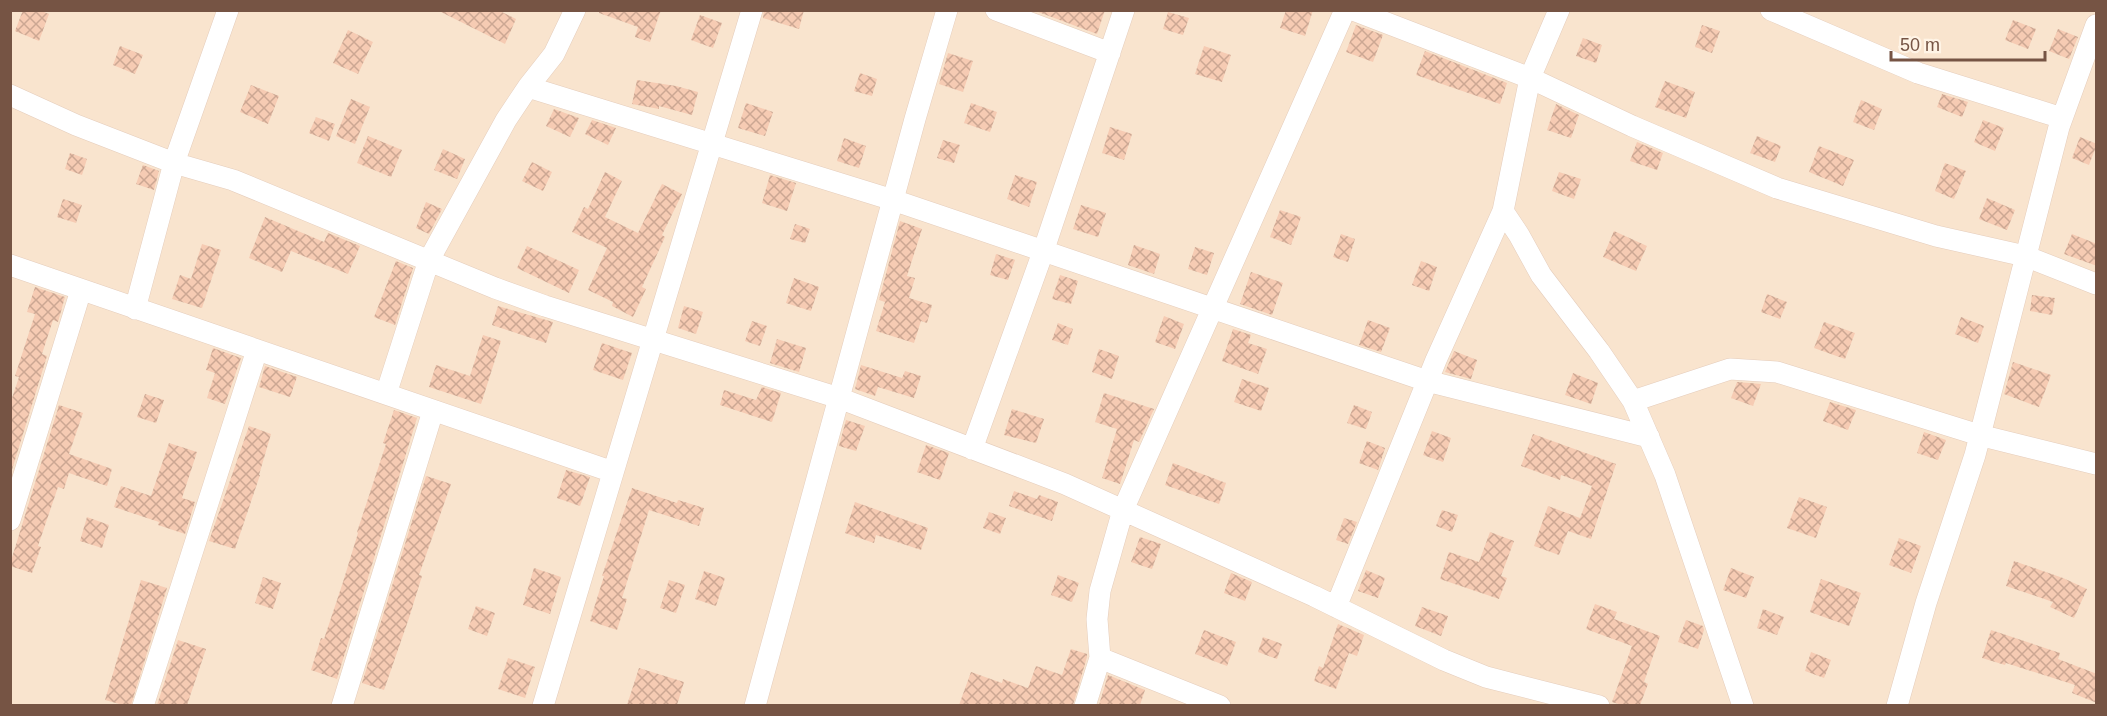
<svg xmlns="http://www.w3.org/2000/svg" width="2107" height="716" font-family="Arial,sans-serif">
	<defs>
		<pattern id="building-cross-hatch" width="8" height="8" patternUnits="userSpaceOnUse" patternTransform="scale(1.5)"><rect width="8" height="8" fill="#f6cbb3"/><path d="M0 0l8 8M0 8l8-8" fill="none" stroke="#cca793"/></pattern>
	</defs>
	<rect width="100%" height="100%" fill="#fef0de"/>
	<path fill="#f9e4ce" d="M11 11H2096V705H11Z"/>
	<path fill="url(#building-cross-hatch)" d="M23 10H39L49 14 39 41 15 31Z
		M437 10H498L516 19 505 44Z
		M599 10H661L650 42 635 37 638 27 599 13Z
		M764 10H804L799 29 763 18Z
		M1033 10H1105L1097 34Z
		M1286 10H1313L1305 36 1280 28Z
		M1168 12 1189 18 1183 35 1163 29Z
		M700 15 722 23 713 48 691 40Z
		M2013 20 2036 29 2028 49 2005 40Z
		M1356 25 1383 35 1373 62 1346 52Z
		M1702 25 1720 31 1712 53 1695 47Z
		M2058 29 2078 37 2069 59 2049 51Z
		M348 30 373 42 358 74 333 63Z
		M1583 38 1602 45 1596 63 1576 56Z
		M120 46 143 55 135 74 113 65Z
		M1204 46 1231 55 1222 82 1195 74Z
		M1425 51 1507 83 1500 104 1416 75Z
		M948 53 973 61 963 92 939 84Z
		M860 73 877 79 872 96 854 91Z
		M637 80 676 86 698 92 692 115 659 106V109L632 104Z
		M1665 81 1695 92 1686 118 1655 107Z
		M251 85 279 96 268 124 240 112Z
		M1942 94 1968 102 1962 117 1937 107Z
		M351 99 370 107 355 144 336 136Z
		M1861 100 1882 109 1874 130 1853 122Z
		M746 103 773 112 765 136 738 128Z
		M971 103 997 112 990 132 964 123Z
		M1556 104 1579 115 1571 138 1547 130Z
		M554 109 579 118 570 137 546 126Z
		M316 117 335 124 329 141 309 133Z
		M592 120 616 128 608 145 585 134Z
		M1983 120 2004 128 1995 151 1974 142Z
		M1110 127 1132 134 1124 160 1102 153Z
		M368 136 402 150 391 177 357 163Z
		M1757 136 1781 146 1775 162 1750 153Z
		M2080 137 2097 144 2089 165 2072 158Z
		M844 138 866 146 859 168 837 161Z
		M943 140 960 145 954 163 937 158Z
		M1637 142 1663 153 1657 170 1630 161Z
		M1819 146 1854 160 1843 186 1809 172Z
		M443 149 465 159 457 179 434 170Z
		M70 153 87 159 82 175 65 169Z
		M532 162 552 172 543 191 522 181Z
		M1945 163 1966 171 1954 199 1935 191Z
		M143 165 159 171 154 190 136 184Z
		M605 172 622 181 605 217 638 233 662 184 682 194 662 235 665 237 642 287 646 289 633 317 612 306 613 302 588 290 607 248 572 232 584 207 588 209Z
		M1559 172 1581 179 1574 199 1552 191Z
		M770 175 796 183 787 211 762 203Z
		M1015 175 1037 182 1029 207 1007 199Z
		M1987 198 2015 210 2007 230 1979 219Z
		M63 199 82 205 76 223 57 217Z
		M426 202 442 209 429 234 416 228Z
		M1081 205 1106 213 1098 237 1073 229Z
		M1280 210 1301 217 1291 245 1270 237Z
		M265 217 324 242 328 233 360 246 348 274 291 251 282 272 249 258Z
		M900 221 922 229 907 276 915 278 909 298 932 305 927 323 921 321 914 343 876 331 885 302 879 300Z
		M795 224 810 229 805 243 790 239Z
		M1614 231 1647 246 1636 271 1603 257Z
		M1341 234 1355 239 1348 262 1333 257Z
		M2072 234 2097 244V266L2064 254Z
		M202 244 221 250 202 308 172 299 180 275 191 279Z
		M1134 245 1160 254 1154 274 1128 265Z
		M527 246 579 270 569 293 517 268Z
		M1195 247 1214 253 1207 275 1188 269Z
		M996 254 1015 260 1008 280 990 275Z
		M396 261 413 268 395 325 374 317Z
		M1421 261 1437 267 1429 291 1412 285Z
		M1251 272 1283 283 1272 315 1240 304Z
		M1060 275 1078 281 1071 304 1052 299Z
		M794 278 819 287 811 311 786 303Z
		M35 287 65 297 58 322 53 320 42 354 47 356 11 473 10 404 19 377 15 376 35 314 27 312Z
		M1767 294 1787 302 1780 319 1761 312Z
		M2032 295 2055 298 2052 315 2030 311Z
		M498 306 553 322 546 343 492 325Z
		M684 306 703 312 696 334 678 328Z
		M1164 316 1184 324 1175 349 1155 342Z
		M1961 317 1984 326 1978 343 1955 334Z
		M1368 320 1390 328 1381 352 1359 345Z
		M752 321 767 326 760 346 745 341Z
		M1824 322 1855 333 1845 359 1814 348Z
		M1058 323 1073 329 1068 345 1052 340Z
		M1233 329 1251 335 1248 343 1267 349 1258 374 1222 361Z
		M483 335 501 341 481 404 429 387 436 365 470 376Z
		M777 339 806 348 799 372 770 363Z
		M602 343 632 353 623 380 593 370Z
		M213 348 241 358 225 404 207 398 215 373 206 370Z
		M1099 349 1119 356 1112 379 1092 372Z
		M1454 351 1477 360 1471 379 1445 372Z
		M2013 362 2051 375 2039 407 2004 394Z
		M861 365 902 378 905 371 921 376 914 398 878 387 875 396 855 389Z
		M265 366 297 377 290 397 259 387Z
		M1573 373 1598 383 1591 404 1565 395Z
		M1242 379 1269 388 1261 411 1234 402Z
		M1737 382 1761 384 1753 406 1731 398Z
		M762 387 781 393 772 422 720 405 724 390 756 400Z
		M1104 393 1154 409 1139 442 1134 440 1120 484 1102 478 1117 429 1095 422Z
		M145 394 164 400 156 423 137 417Z
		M1830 402 1856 410 1848 430 1823 421Z
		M59 405 83 413 69 454 112 469 107 486 69 473 64 489 58 487 38 546 41 547 32 573 10 566V564Z
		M1354 405 1372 412 1366 429 1347 423Z
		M1012 409 1044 419 1036 443 1004 435Z
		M394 410 417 418 337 679 311 670 321 638 324 639 343 582 358 533 357 532 386 444 383 443Z
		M846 420 865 426 856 451 839 446Z
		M249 426 271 434 259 475H260L235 549 209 541Z
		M1432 431 1451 438 1443 462 1423 455Z
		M1924 432 1946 440 1938 460 1917 453Z
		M1533 434 1616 464 1591 539 1568 531 1559 555 1534 546 1548 506 1580 518 1592 486 1561 475 1560 480 1521 466Z
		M1367 441 1385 448 1378 470 1359 463Z
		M169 443 197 452 182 498 195 502 185 534 158 525 159 522 114 507 121 486 151 496Z
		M926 445 949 453 940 480 917 472Z
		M1173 463 1226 483 1219 504 1165 485Z
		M566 470 590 477 580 506 557 498Z
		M426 476 451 484 419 575 422 576 409 618 384 690 362 683Z
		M632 488 677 503 678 500 704 508 699 526 649 510 622 598 627 599 617 630 590 621 604 576H602Z
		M1014 491 1037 499 1039 495 1058 502 1052 521 1009 506Z
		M1799 497 1827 507 1816 538 1787 528Z
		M855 502 928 528 921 550 876 535 874 543 845 533Z
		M1442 510 1458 515 1452 532 1436 526Z
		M989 512 1006 518 1000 534 983 528Z
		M87 517 109 525 102 548 80 541Z
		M1344 518 1357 522 1348 544 1336 540Z
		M1490 532 1514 541 1501 576 1507 578 1499 599 1440 579 1449 552 1479 562Z
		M1140 537 1161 544 1152 569 1131 562Z
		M1899 538 1921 546 1911 573 1889 565Z
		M2014 561 2063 578 2087 589 2074 618 2050 607 2053 602 2006 586Z
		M534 568 561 577 550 614 523 605Z
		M1731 568 1754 577 1746 598 1723 590Z
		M1366 570 1385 578 1378 598 1358 591Z
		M704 571 725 578 716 606 695 599Z
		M1231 573 1252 582 1245 601 1224 593Z
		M1058 575 1079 583 1072 602 1051 595Z
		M263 577 281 583 273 609 255 603Z
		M1821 579 1861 593 1849 626 1810 612Z
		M141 580 167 588 131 705H123L105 700Z
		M669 580 685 585 676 613 660 608Z
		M1595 604 1617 612 1614 619 1660 636 1644 682 1648 684 1640 705H1622L1612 702 1632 646 1586 629Z
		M476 606 495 613 487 636 468 629Z
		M1422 607 1448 616 1441 636 1415 626Z
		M1763 609 1784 617 1777 635 1757 628Z
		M1686 620 1703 626 1704 630 1698 649 1678 642Z
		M1338 624 1364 635 1357 656 1349 653 1336 689 1314 681 1319 666 1323 668Z
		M1204 630 1236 642 1227 666 1195 654Z
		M1991 630 2060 653 2058 659 2097 674V703L2072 693 2075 685 2006 663 2005 665 1982 658Z
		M1263 637 1282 644 1277 659 1258 652Z
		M178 640 206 649 187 705H157Z
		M1071 649 1087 654V657L1073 705H959L971 672 1002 683 1003 679 1028 688 1036 666 1062 675Z
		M1811 652 1831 660 1824 678 1805 671Z
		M508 658 535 667 525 698 498 689Z
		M639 668 684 682 677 705H627Z
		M1108 675 1145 690 1140 705H1099Z"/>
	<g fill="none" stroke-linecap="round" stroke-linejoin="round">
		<defs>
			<path id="minor" d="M996 10 1110 53
				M1353 10 1530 78 1632 126 1777 188 1936 236 2025 256 2096 284
				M1771 10 1918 73 2062 118
				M528 87 893 200 1427 381 1649 437
				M10 95 76 125 174 163 233 180 495 288 545 306 839 398 1065 484 1314 596 1444 660 1486 677 1599 706
				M1503 211 1519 235 1541 275 1599 351 1633 401 1665 475 1743 706
				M10 265 613 472
				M135 309 174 163 228 10
				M386 394 429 260 506 120 528 87 554 54 575 10
				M1633 401 1730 369 1777 372 1979 435 2096 464
				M972 449 1043 252 1124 10
				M10 520 81 290
				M1336 607 1436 360 1503 211 1530 78 1559 10
				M1100 658 1220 706
				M143 706 257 350
				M342 706 433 411
				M543 706 752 10
				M755 706 915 119 947 10
				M1085 706 1100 658 1097 619 1100 591 1123 510 1345 10
				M1897 706 1926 603 1975 455 2059 127 2096 25"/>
		</defs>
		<use href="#minor" stroke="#e5cdbc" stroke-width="22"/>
		<use href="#minor" stroke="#fff" stroke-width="21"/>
	</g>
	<rect width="2107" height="716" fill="none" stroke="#765444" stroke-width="24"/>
	<path d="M1891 51v9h154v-9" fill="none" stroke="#765444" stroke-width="3"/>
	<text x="1900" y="51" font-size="18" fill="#765444" stroke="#fff4e6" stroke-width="4.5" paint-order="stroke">50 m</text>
</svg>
